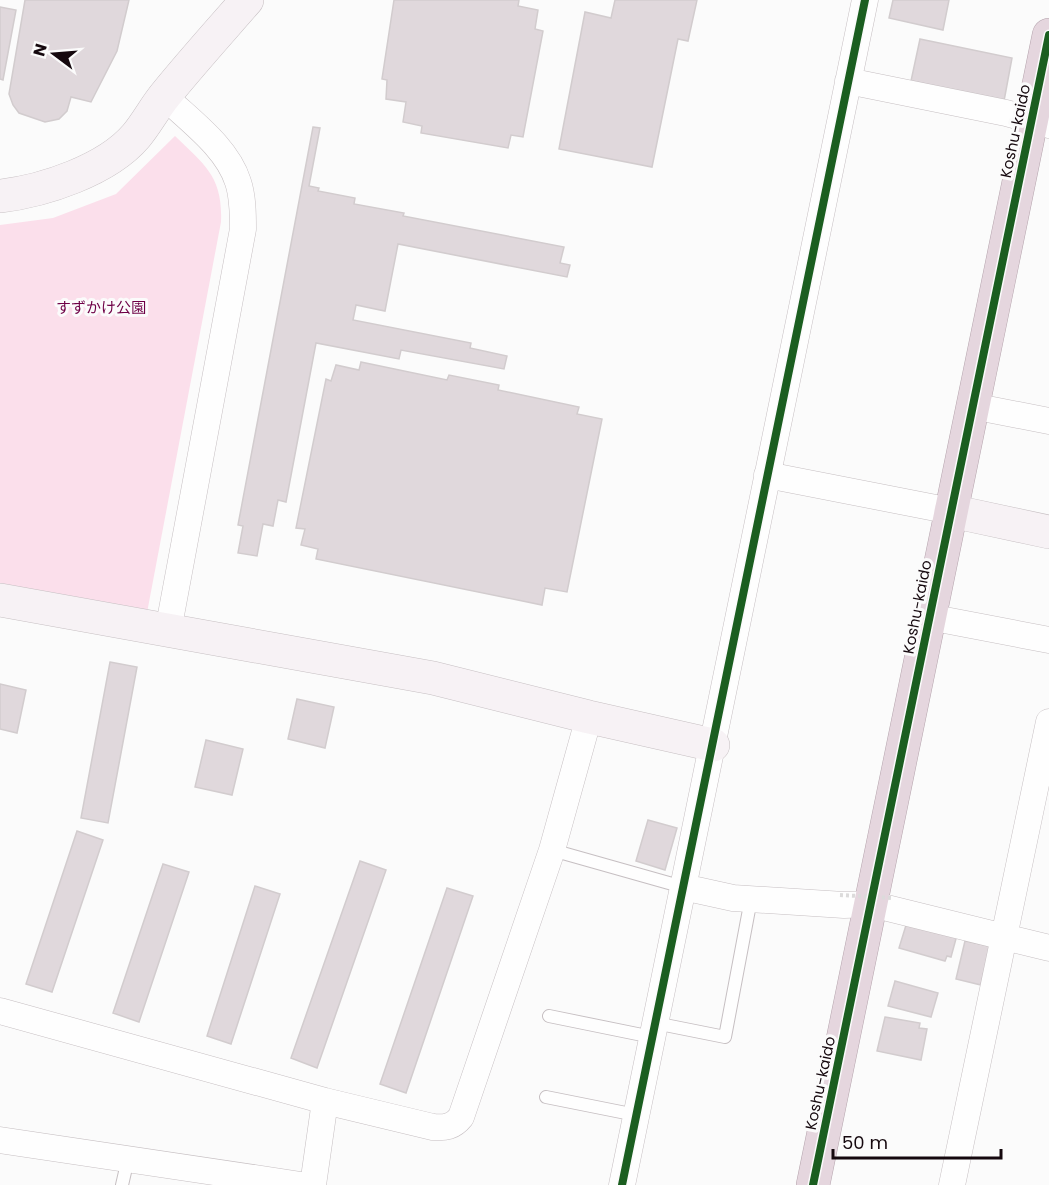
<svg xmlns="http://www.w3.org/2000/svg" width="1049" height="1185" font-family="Poppins,'Noto Sans JP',sans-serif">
	<rect width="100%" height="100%" fill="#fbfbfb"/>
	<path fill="#fbdfeb" d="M175 136C205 165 223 177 221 222L146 618 0 588V225L53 218 116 194Z"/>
	<path fill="#e0d8dc" stroke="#d2ccce" stroke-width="1.5" d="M25 0H129L117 51 91 102 71 97 67 111 59 119 45 122 19 113 13 105 9 94Z
		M394 0H519L518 6 538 10 535 29 543 31 523 137 511 135 508 148 421 133 422 126 403 122 406 102 386 99 387 80 382 79Z
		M615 0H697L688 41 678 39 652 167 559 149 585 12 611 18Z
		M893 0H949L943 30 889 18Z
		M0 7 16 10 3 80 0 79Z
		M920 39 1012 58 1004 101 911 81Z
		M313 127 320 128 309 186 319 188 318 191 355 198 354 204 404 213 403 216 564 247 560 263 570 265 567 277 398 244 385 311 356 305 353 320 471 343 470 348 507 356 504 369 401 350 399 359 316 343 286 502 278 500 273 526 263 524 257 556 238 553 243 526 238 525Z
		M361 362 447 380 449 375 499 385 498 390 579 407 577 414 602 419 567 592 545 588 542 605 316 559 318 549 301 545 305 529 296 528 326 379 331 381 336 365 359 370Z
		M110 662 137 667 108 823 81 818Z
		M0 684 26 690 17 733 0 729Z
		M297 699 334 707 325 748 288 739Z
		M206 740 243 749 232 795 195 787Z
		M648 820 677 828 665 870 636 861Z
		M77 831 103 840 52 992 26 984Z
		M360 861 386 870 317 1068 291 1058Z
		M163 864 189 872 139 1022 113 1013Z
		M255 886 280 894 231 1044 207 1036Z
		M447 888 473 896 406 1093 380 1084Z
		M907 922 957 935 951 957 947 956 945 961 899 948Z
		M965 941 990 946 981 985 956 979Z
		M895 981 938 993 931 1017 888 1006Z
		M885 1017 920 1023 919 1028 927 1029 921 1060 877 1051Z"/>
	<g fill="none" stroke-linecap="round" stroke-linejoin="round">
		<defs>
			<path id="lane" d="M552 850 683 887
				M549 1016 652 1037
				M655 1023 725 1037 751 899
				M546 1097 636 1115
				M122 1185 128 1159"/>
			<path id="street" d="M848 81 1006 113 1049 125
				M164 96C190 121 227 147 238 182 243 197 243 214 243 229L168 631
				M972 406 1049 421
				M767 475 951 511
				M929 617 1049 640
				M683 887 733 898 844 905 871 904 1049 948
				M0 1011 325 1101 433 1127C445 1128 453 1127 461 1117L552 850 589 717
				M0 1140 301 1185
				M313 1185 325 1101
				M622 1185 865 0
				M952 1185 1049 722"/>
			<path id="secondary" d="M0 196C44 191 107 170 136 136 147 123 155 107 166 94 192 62 220 31 247 0
				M951 511 1049 532
				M0 600 433 678 589 717 713 745"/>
			<path id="highway" d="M813 1185 1049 35"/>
		</defs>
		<use href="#lane" stroke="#c6bfc2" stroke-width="14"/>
		<use href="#street" stroke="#c6bfc2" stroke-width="27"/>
		<use href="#secondary" stroke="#c6bfc2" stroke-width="34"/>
		<use href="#highway" stroke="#b5a4ad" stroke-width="34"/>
		<use href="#lane" stroke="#fefefe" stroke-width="12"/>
		<use href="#street" stroke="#fefefe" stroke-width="26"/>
		<use href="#secondary" stroke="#f7f2f5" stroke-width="33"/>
		<use href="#highway" stroke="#e5d6de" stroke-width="33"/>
		<path stroke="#dcdbdb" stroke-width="4" stroke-dasharray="3 3" stroke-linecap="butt" d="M840 895 893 898"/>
		<defs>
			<path id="cycleway" d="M622 1185 865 0
				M813 1185 1049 35"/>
		</defs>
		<use href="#cycleway" stroke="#fbfbfb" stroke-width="11"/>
		<use href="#cycleway" stroke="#1b5e20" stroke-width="8"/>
	</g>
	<g text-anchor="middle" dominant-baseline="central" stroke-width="6" stroke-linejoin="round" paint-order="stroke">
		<g font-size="15" fill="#15080e" stroke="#fbfbfb">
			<text transform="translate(1015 131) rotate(-78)">Koshu-kaido</text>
			<text transform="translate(917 607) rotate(-79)">Koshu-kaido</text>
			<text transform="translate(820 1083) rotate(-78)">Koshu-kaido</text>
		</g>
		<g font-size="15" fill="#6e0046" stroke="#fbfbfb">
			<text x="101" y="307">すずかけ公園</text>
		</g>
	</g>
	<g transform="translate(54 54) rotate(286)" stroke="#fbfbfb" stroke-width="4.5" paint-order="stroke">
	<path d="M0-4.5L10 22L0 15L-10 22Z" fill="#15080e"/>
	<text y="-9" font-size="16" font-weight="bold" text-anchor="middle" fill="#15080e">N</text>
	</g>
	<path d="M833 1149v9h168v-9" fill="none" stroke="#15080e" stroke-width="3"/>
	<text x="842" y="1149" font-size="18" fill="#15080e" stroke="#fbfbfb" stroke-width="4.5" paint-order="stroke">50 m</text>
</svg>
